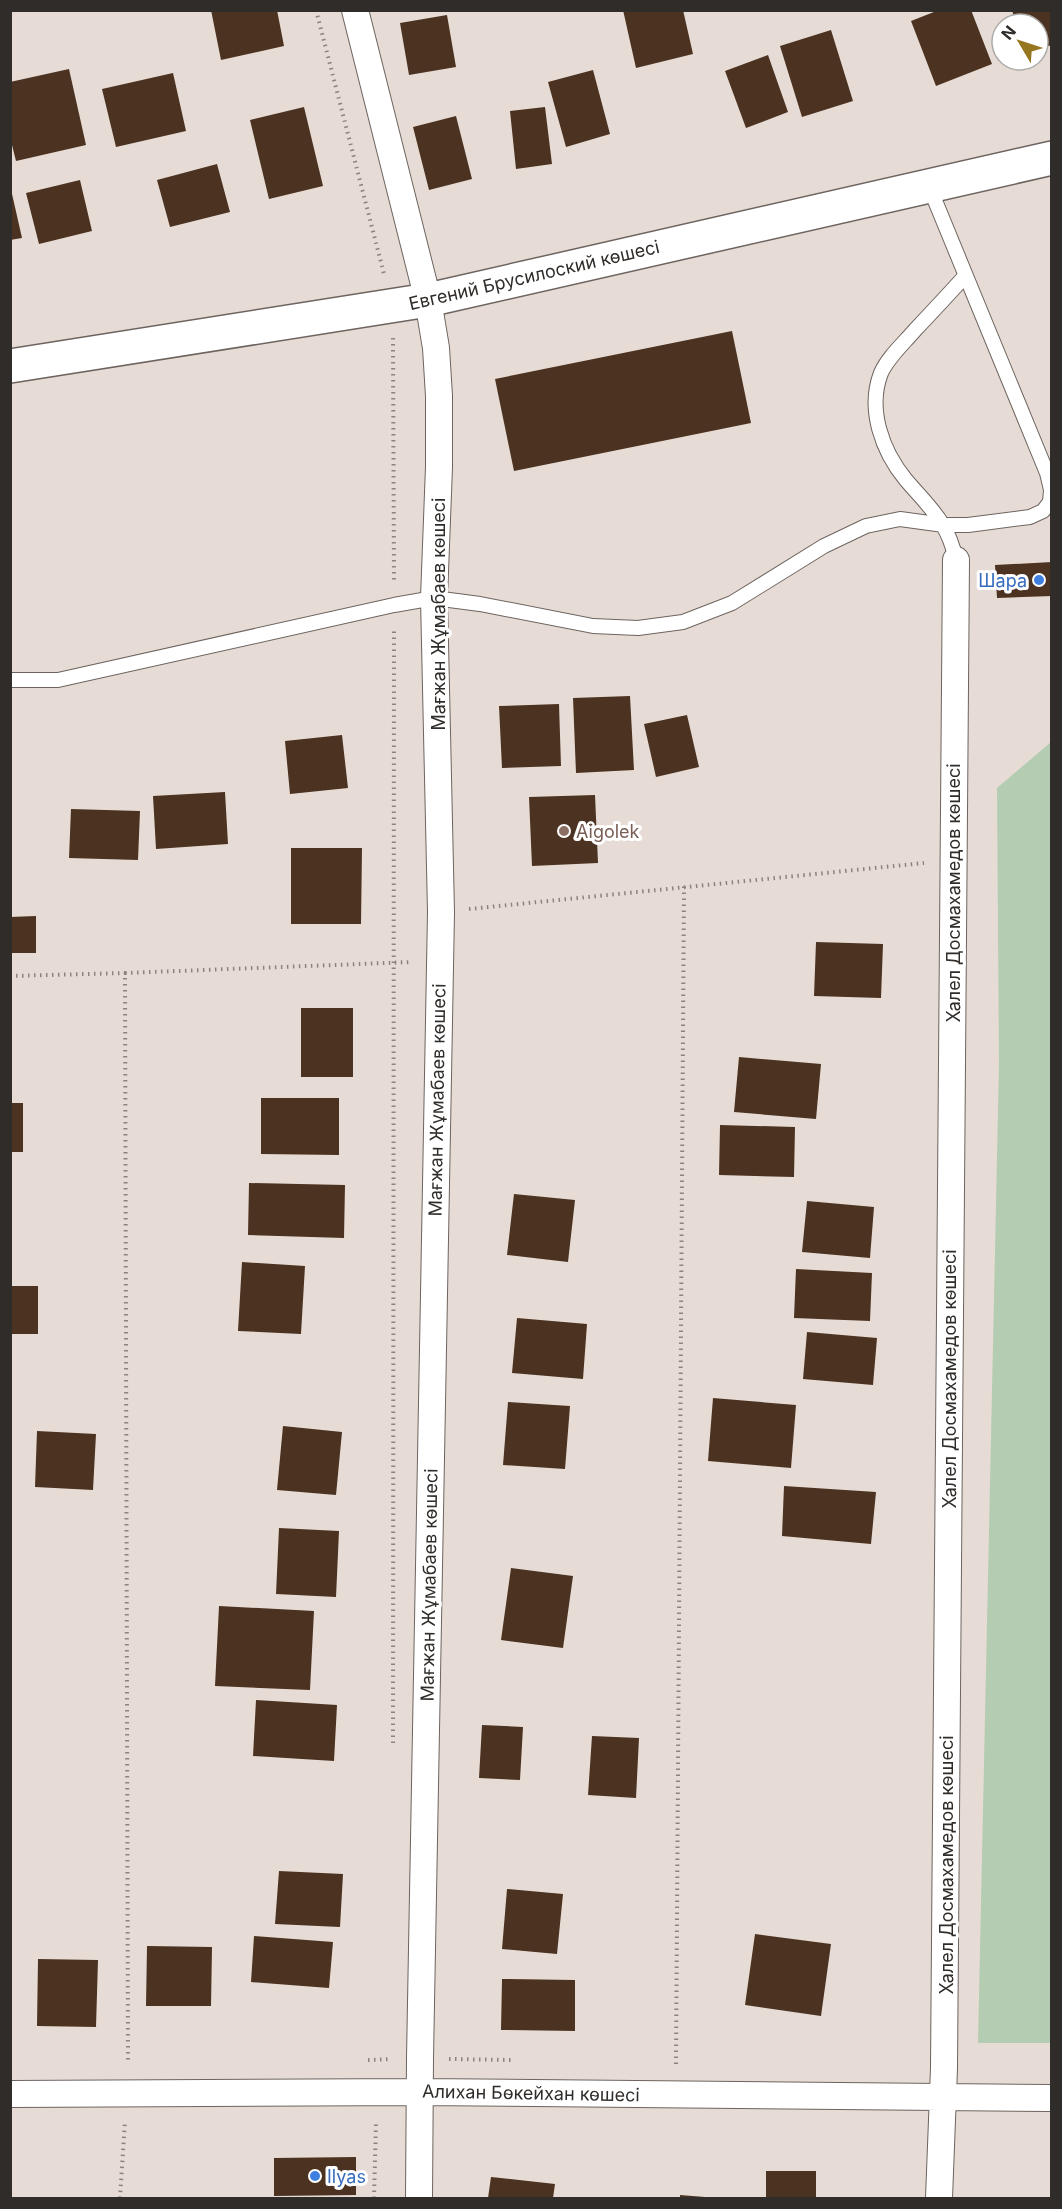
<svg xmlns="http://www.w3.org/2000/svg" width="1062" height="2209" font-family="Inter,sans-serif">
	<rect width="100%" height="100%" fill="#e7dcd5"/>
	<path fill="#b4ccb2" d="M1051 742V2043H978L999 1064 997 788Z"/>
	<path fill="#4c3220" d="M211 10H277L284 46 221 60Z
		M623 10H683L693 54 636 68Z
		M939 10H971L992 64 936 86 911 21Z
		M1012 10H1052V45L1038 49V24H1016Z
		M447 15 456 67 409 75 400 23Z
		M831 30 853 101 802 117 780 46Z
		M768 55 788 112 746 128 725 71Z
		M69 69 86 145 16 161 10 137V82Z
		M593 70 610 134 566 147 548 82Z
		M173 73 186 131 116 147 102 89Z
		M304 107 323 186 269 199 250 120Z
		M545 107 552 164 516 169 510 111Z
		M456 116 472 179 429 190 413 127Z
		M217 164 230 212 170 227 157 180Z
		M80 180 92 231 39 244 26 193Z
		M10 185 22 238 10 240Z
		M732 331 751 423 514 471 495 379Z
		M1052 562V596L997 598 995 565Z
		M630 696 634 770 576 773 573 698Z
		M559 704 561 766 502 768 499 706Z
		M687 715 699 767 656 777 644 724Z
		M342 735 348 788 290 794 285 741Z
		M225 792 228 844 156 849 153 796Z
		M595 795 598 863 532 866 529 797Z
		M71 809 140 811 138 860 69 858Z
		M291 848H362L361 924H291Z
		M36 916V953H10V917Z
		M816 942 883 944 881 998 814 996Z
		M301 1008H353V1077H301Z
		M739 1057 821 1064 816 1119 734 1112Z
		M261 1098H339V1155L261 1154Z
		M10 1103H23V1152H10Z
		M720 1125 795 1127 794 1177 719 1175Z
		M249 1183 345 1185 344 1238 248 1235Z
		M514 1194 575 1200 568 1262 507 1255Z
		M807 1201 874 1207 870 1258 802 1252Z
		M242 1262 305 1266 301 1334 238 1331Z
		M796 1269 872 1273 870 1321 794 1318Z
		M10 1286H38V1334H10Z
		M517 1318 587 1324 583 1379 512 1373Z
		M807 1332 877 1338 873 1385 803 1379Z
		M713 1398 796 1405 791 1468 708 1461Z
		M508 1402 570 1406 565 1469 503 1465Z
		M283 1426 342 1432 336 1495 277 1490Z
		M37 1431 96 1434 93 1490 35 1487Z
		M784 1486 876 1492 871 1544 782 1536Z
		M279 1528 339 1531 336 1597 276 1594Z
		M511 1568 573 1576 563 1648 501 1640Z
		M219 1606 314 1611 310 1690 215 1686Z
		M256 1700 337 1705 334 1761 253 1756Z
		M482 1725 523 1727 520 1780 479 1778Z
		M592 1736 639 1738 636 1798 588 1795Z
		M279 1871 343 1874 340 1927 275 1924Z
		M507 1889 563 1894 557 1954 502 1949Z
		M755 1934 831 1944 821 2016 745 2005Z
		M254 1936 333 1942 329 1988 251 1982Z
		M147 1946 212 1947 211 2006H146Z
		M38 1959 98 1960 96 2027 37 2026Z
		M502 1979 575 1980V2031L501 2030Z
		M356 2157V2195L274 2196V2158Z
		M766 2171H816V2198H766Z
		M491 2177 555 2184 553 2198H488Z
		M680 2195 705 2197V2198H680Z"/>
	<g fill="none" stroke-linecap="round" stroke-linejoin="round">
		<defs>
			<path id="lane" d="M956 560C948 522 930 508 906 480 882 451 867 409 881 373 888 357 904 343 915 330 932 312 949 294 965 276
				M10 680H58L394 605 434 598 480 604 593 626 638 628 683 622 732 603 824 546 866 526 900 519 944 525H968L1030 517 1043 511 1050 502 1051 490 1047 473 929 186"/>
			<path id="street" d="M355 10 428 300 436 348 439 396V467L434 598 441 912 420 2058 419 2198
				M10 2094 420 2092 1052 2098
				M939 2198 944 2068 956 560"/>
			<path id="secondary" d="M10 366 428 300 1052 158"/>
		</defs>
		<use href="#lane" stroke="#6d645f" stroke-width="16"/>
		<use href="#street" stroke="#6d645f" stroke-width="28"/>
		<use href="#secondary" stroke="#6d645f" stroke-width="36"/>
		<path stroke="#8a837e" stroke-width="4" stroke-dasharray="1.5 4.5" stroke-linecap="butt" d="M316 10 384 274
			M393 338 394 582
			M469 909 924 863
			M125 973 412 962
			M10 976 125 973 128 2063
			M393 1743 394 629
			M449 2059 511 2060
			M368 2060 391 2059
			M676 2064 684 886
			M120 2198 125 2121
			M374 2198 376 2122"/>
		<use href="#lane" stroke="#fff" stroke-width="14"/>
		<use href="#street" stroke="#fff" stroke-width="26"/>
		<use href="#secondary" stroke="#fff" stroke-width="33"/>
	</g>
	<g fill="#3f7fe0" stroke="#fff" stroke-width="2">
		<circle cx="1039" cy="580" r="6"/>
		<circle cx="315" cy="2176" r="6"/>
	</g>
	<circle fill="#8d6e63" stroke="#fff" stroke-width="2" cx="564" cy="831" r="6"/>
	<g text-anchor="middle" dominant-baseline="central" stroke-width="6" stroke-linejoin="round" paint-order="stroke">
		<g font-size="18" fill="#302c29" stroke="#fff">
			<text transform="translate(534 275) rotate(-13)">Евгений Брусилоский көшесі</text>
			<text transform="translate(438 614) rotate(-90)">Мағжан Жұмабаев көшесі</text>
			<text transform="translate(953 893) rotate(-90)">Халел Досмахамедов көшесі</text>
			<text transform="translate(437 1100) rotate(-89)">Мағжан Жұмабаев көшесі</text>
			<text transform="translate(949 1379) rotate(-90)">Халел Досмахамедов көшесі</text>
			<text transform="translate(429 1585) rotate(-89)">Мағжан Жұмабаев көшесі</text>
			<text transform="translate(946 1865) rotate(-90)">Халел Досмахамедов көшесі</text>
			<text transform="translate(531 2093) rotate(1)">Алихан Бөкейхан көшесі</text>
		</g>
		<g font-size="18" fill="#366cbe" stroke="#fff" text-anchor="end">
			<text x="1027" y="580">Шара</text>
			<text x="327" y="2176" text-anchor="start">Ilyas</text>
		</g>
		<g font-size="18" fill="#785e54" stroke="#fff" text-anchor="start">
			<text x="576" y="831">Aigolek</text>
		</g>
	</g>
	<rect width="1062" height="2209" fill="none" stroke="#302c29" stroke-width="24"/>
	<g transform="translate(1020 42) rotate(309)"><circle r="28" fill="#ffffff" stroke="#acaba9" stroke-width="1.5"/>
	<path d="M0-4.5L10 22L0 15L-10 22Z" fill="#96761e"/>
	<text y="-9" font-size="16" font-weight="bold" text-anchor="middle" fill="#302c29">N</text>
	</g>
</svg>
